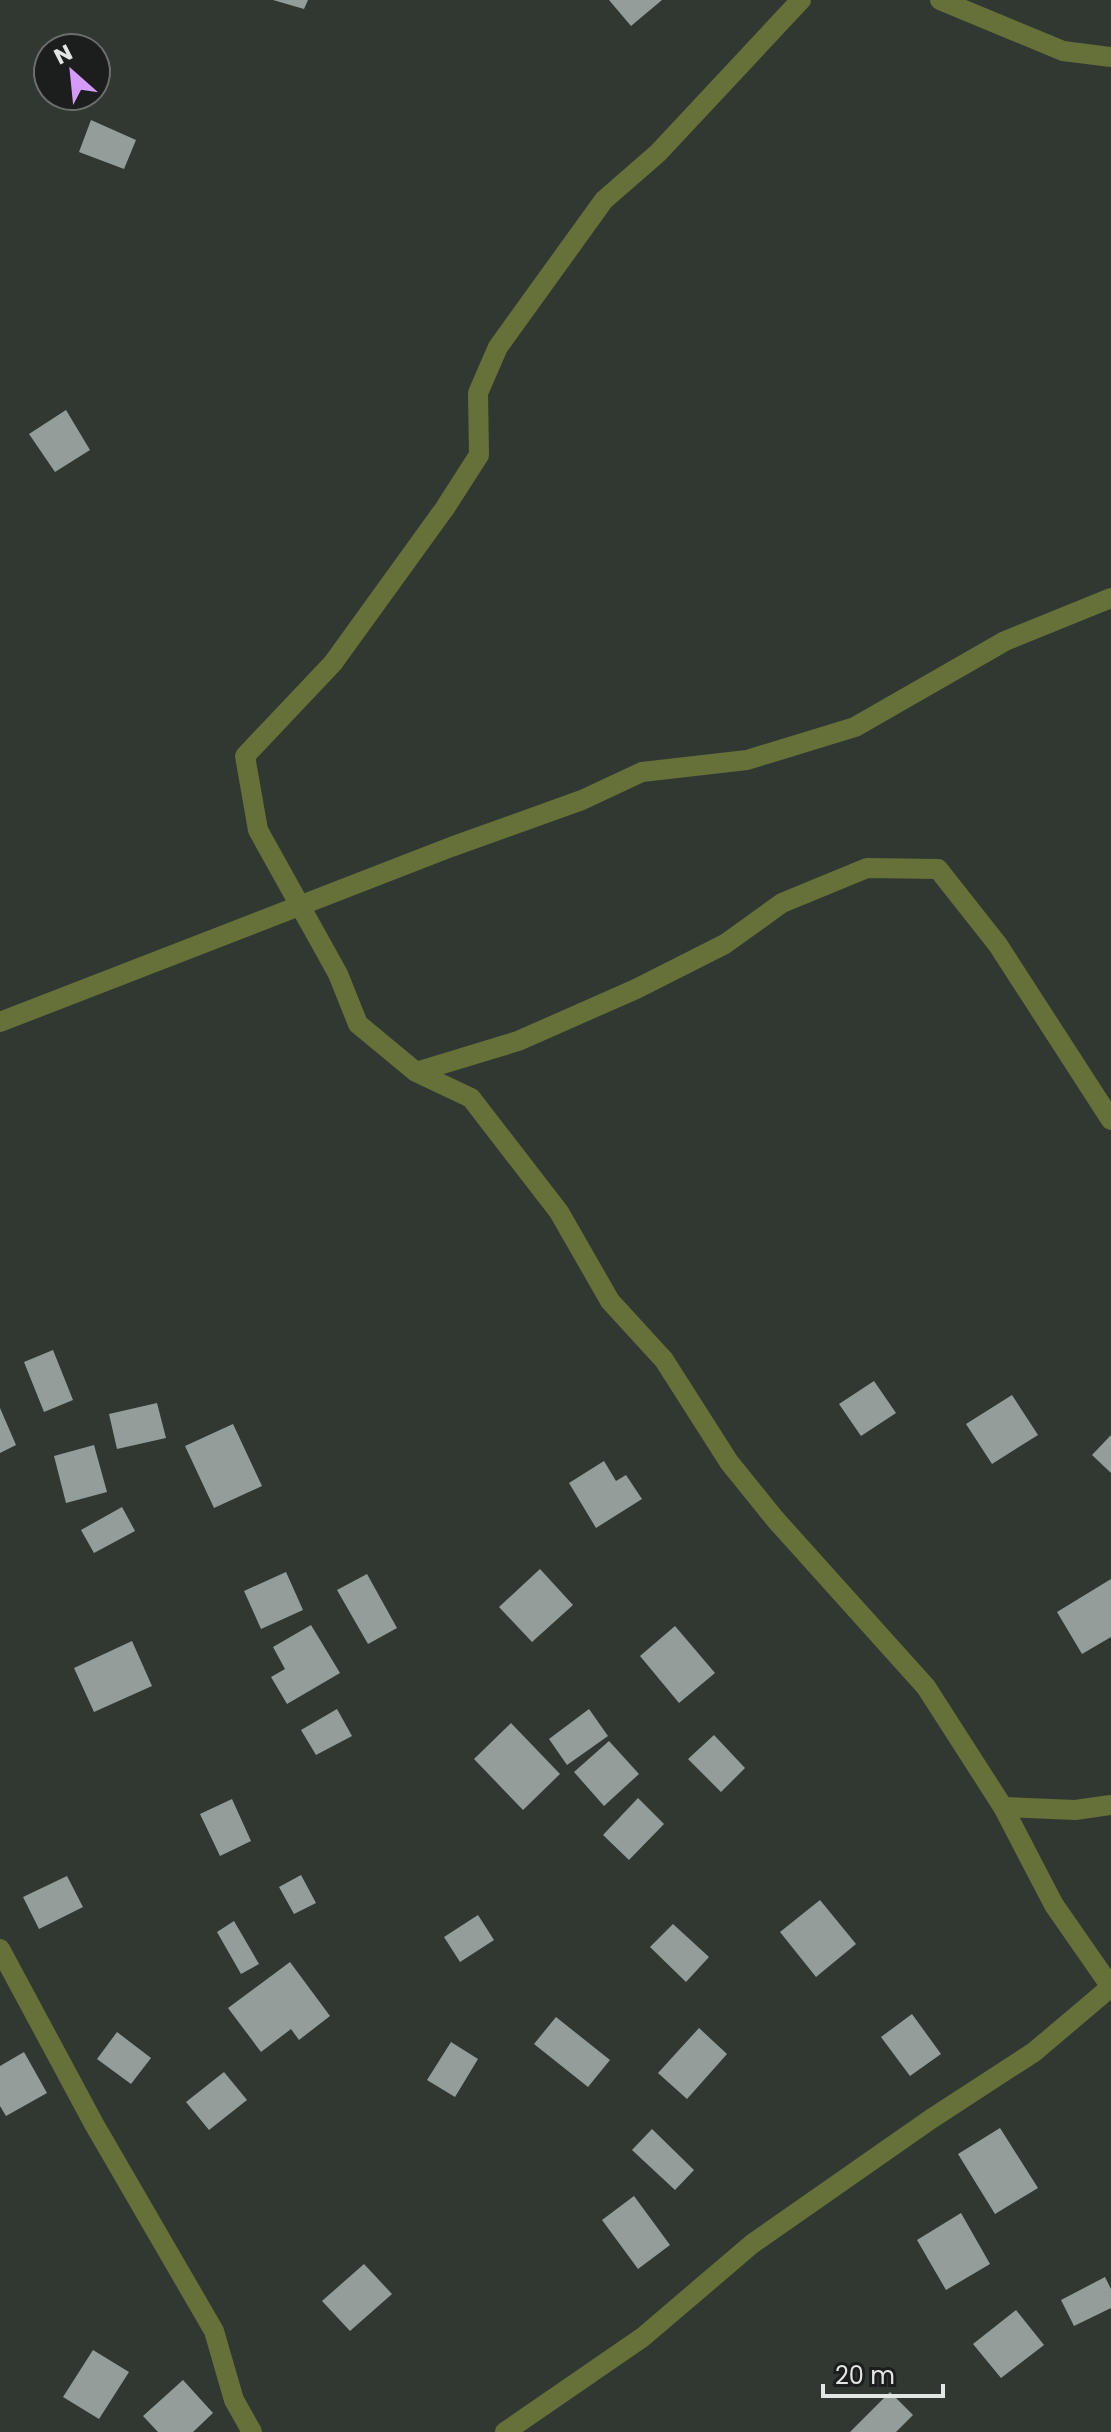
<svg xmlns="http://www.w3.org/2000/svg" width="1111" height="2432" font-family="Poppins,sans-serif">
	<rect width="100%" height="100%" fill="#313832"/>
	<path fill="#939e9b" d="M273 0H308L304 9Z
		M609 0H662L631 26Z
		M91 120 136 140 124 169 79 152Z
		M66 410 90 450 55 472 29 434Z
		M53 1350 73 1400 44 1412 24 1362Z
		M874 1381 896 1413 861 1436 839 1404Z
		M1012 1395 1038 1435 992 1464 966 1424Z
		M157 1403 166 1438 117 1449 109 1414Z
		M0 1408 16 1445 0 1453Z
		M233 1424 262 1486 214 1508 185 1446Z
		M1111 1435V1473L1092 1455Z
		M94 1445 107 1492 66 1503 54 1456Z
		M604 1461 616 1481 626 1475 642 1499 596 1528 569 1483Z
		M122 1507 135 1531 94 1553 81 1530Z
		M540 1569 573 1605 532 1642 499 1607Z
		M286 1572 303 1610 261 1629 244 1591Z
		M367 1574 397 1628 368 1644 337 1590Z
		M1111 1579V1637L1082 1654 1057 1612Z
		M311 1625 340 1673 287 1704 271 1677 285 1669 273 1647Z
		M675 1626 715 1673 679 1703 640 1656Z
		M132 1641 152 1686 94 1712 74 1668Z
		M337 1709 352 1736 316 1755 301 1730Z
		M589 1709 608 1736 567 1765 549 1739Z
		M511 1723 560 1774 523 1810 474 1759Z
		M714 1735 745 1768 721 1792 688 1759Z
		M609 1741 639 1774 604 1806 574 1772Z
		M638 1798 664 1824 629 1860 603 1835Z
		M232 1799 251 1841 220 1856 200 1814Z
		M301 1875 316 1903 294 1914 279 1887Z
		M67 1876 83 1907 39 1929 23 1897Z
		M820 1900 856 1944 816 1977 780 1932Z
		M478 1915 494 1940 460 1962 444 1937Z
		M234 1921 259 1964 241 1974 217 1932Z
		M673 1924 709 1957 686 1982 650 1947Z
		M290 1962 330 2016 299 2040 291 2029 261 2052 228 2008Z
		M912 2014 941 2054 910 2076 881 2037Z
		M556 2017 610 2060 588 2087 534 2044Z
		M699 2028 727 2054 687 2099 658 2073Z
		M117 2032 151 2058 131 2084 97 2059Z
		M451 2042 478 2059 455 2097 427 2080Z
		M24 2052 47 2093 6 2116 0 2106V2066Z
		M224 2072 247 2100 209 2130 186 2102Z
		M1000 2128 1038 2188 995 2214 958 2154Z
		M652 2129 694 2170 675 2190 632 2150Z
		M634 2196 670 2245 638 2269 602 2220Z
		M961 2213 990 2264 946 2290 917 2240Z
		M364 2264 392 2294 350 2331 322 2301Z
		M1105 2277 1111 2289V2308L1074 2326 1061 2300Z
		M1016 2310 1044 2345 1001 2378 973 2344Z
		M93 2350 129 2372 99 2419 63 2397Z
		M183 2380 213 2413 193 2432H158L143 2416Z
		M890 2392 913 2415 896 2432H850Z"/>
	<g fill="none" stroke-linecap="round" stroke-linejoin="round">
		<path stroke="#667139" stroke-width="20" d="M801 0 658 153 604 200 498 347 478 393 479 455 445 508 333 663 245 756 258 830 338 974 358 1024 416 1072 471 1098 559 1212 610 1301 664 1360 729 1462 775 1519 926 1687 1003 1807 1054 1905 1111 1987
			M940 0 1063 51 1111 57
			M0 1022 451 847 582 800 642 772 747 760 855 727 1005 641 1111 598
			M416 1072 518 1041 636 989 725 944 782 903 867 868 938 869 998 945 1111 1120
			M1003 1807 1075 1810 1111 1805
			M0 1949 94 2124 214 2331 234 2400 252 2432
			M505 2432 643 2337 752 2244 931 2119 1034 2052 1111 1987"/>
	</g>
	<g transform="translate(72 72) rotate(333)"><circle r="38" fill="#1b1e1c" stroke="#6b6e6c" stroke-width="2"/>
	<path d="M0-6L14 30L0 20L-14 30Z" fill="#d69bfa"/>
	<text y="-12" font-size="22" font-weight="bold" text-anchor="middle" fill="#e3e7e4">N</text>
	</g>
	<path d="M823 2384v12h120v-12" fill="none" stroke="#e3e7e4" stroke-width="4"/>
	<text x="835" y="2384" font-size="24" fill="#e3e7e4" stroke="#1b1e1c" stroke-width="6" paint-order="stroke">20 m</text>
</svg>
